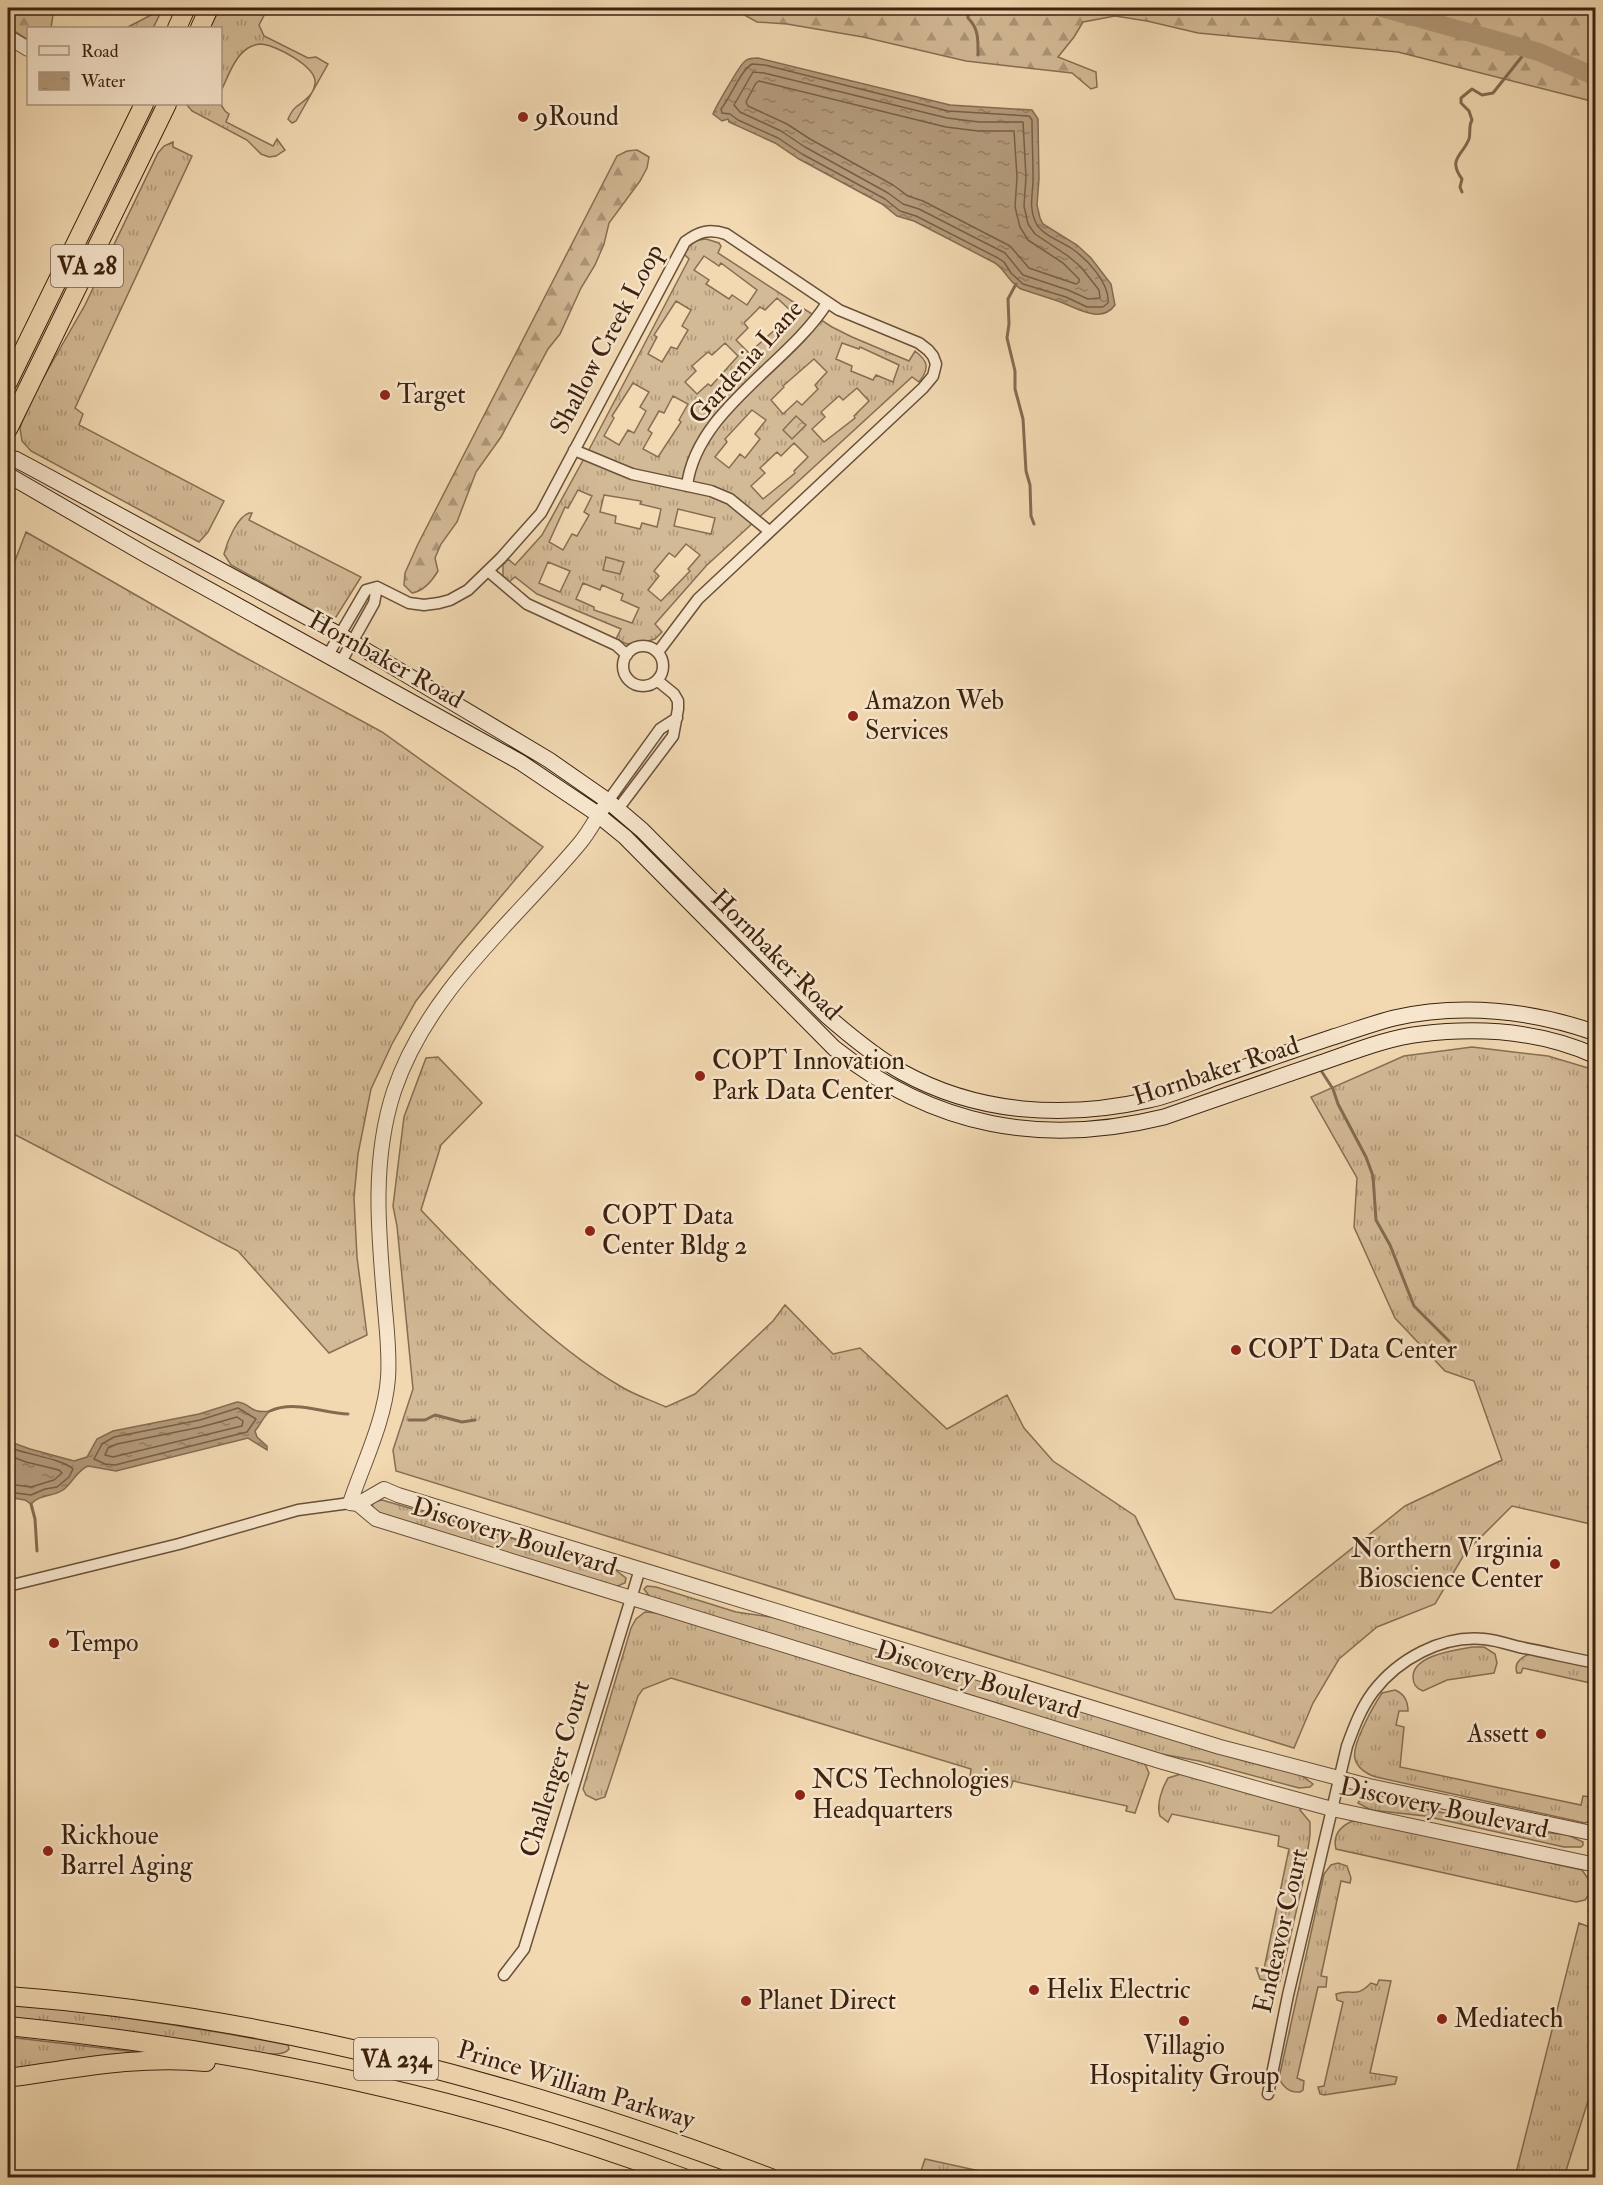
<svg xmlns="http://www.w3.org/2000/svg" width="1603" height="2185" font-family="'IM FELL Double Pica',serif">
	<defs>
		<pattern id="grass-tufts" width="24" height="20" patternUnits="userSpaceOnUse" patternTransform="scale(1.5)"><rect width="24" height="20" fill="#d3ba96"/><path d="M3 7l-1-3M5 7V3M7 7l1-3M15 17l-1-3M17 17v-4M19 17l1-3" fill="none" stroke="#ac9779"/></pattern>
		<pattern id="forest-firs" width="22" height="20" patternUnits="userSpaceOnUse" patternTransform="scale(1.5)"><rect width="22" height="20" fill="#d3ba96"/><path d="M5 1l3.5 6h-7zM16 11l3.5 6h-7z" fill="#ac9779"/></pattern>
		<pattern id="park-crowns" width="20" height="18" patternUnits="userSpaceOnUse" patternTransform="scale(1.5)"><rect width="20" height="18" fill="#d3ba96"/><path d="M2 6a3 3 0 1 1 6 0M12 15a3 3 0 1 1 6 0" fill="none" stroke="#ac9779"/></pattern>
		<pattern id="water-ripples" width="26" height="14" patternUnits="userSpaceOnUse" patternTransform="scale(1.5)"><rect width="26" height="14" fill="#b49b7b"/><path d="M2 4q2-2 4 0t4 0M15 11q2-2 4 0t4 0" fill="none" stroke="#947e63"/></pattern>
	</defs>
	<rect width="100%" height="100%" fill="#f2d9b2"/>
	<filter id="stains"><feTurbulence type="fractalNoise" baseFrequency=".00333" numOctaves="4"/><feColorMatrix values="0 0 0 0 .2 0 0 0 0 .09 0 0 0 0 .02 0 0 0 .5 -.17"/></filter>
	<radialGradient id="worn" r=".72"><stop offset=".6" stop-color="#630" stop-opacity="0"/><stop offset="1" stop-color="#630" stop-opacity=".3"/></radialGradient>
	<path fill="url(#grass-tufts)" stroke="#876e53" stroke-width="1.5" fill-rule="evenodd" d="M155 8H163L153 28H126L157 12Z
		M220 8H268L259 25 264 36 308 58 316 57 328 64 296 121 292 123 288 119C290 115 292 110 296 107 304 101 314 95 315 83 317 67 276 45 261 44 257 44 252 46 248 48 234 57 228 77 221 91L220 28H210Z
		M220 103 225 111 229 114 226 122 273 146 277 139 285 150 276 156 269 157 261 154 247 140 192 111 186 104Z
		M173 142V147L192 156 75 408 83 414 79 425 224 501 208 532 199 542 31 451 22 441 20 428 22 422 38 387 85 305 158 153 164 146Z
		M706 239 719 243 721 246 718 253 832 327 852 337 909 361 915 351C928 361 930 368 919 382L912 377 706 566 655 624 662 632 655 639 648 641 627 644 616 639 621 629 537 594 515 577 509 582 503 576V565L508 559 515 565 542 535 592 444 689 259 684 254C689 244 695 240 706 239ZM704 256 719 266 721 263 757 290 747 305 732 295 729 299 706 284 709 280 694 270ZM777 298 790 310 776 324 778 327 749 353 736 340 748 328 744 323 760 307 765 310ZM676 301 691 310 682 326 688 330 677 349 671 347 662 362 648 354 657 337 654 335ZM725 343 738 356 711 386 708 384 697 394 685 382 696 371 692 366 708 352 712 355ZM842 343 859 349 860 347 899 365 893 382 876 375 873 380 851 371 852 366 836 359ZM814 359 827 372 815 385 818 389 802 405 797 401 783 414 771 400 784 387 783 386ZM633 383 649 392 640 407 646 411 634 433 628 430 619 445 604 436 614 418 612 416ZM857 388 869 401 854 416 855 418 824 442 812 429 825 417 821 412 839 396 843 400ZM673 396 688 404 679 420 681 422 658 457 643 449 652 433 648 430 659 411 664 413ZM752 410 766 420 755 434 760 439 745 458 740 454 729 468 715 457 727 442 725 439ZM794 443 808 457 794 471 795 473 763 499 751 486 765 473 760 468 777 452 781 456ZM578 490 592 496 584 512 589 515 577 536 572 534 563 550 549 542 565 507 568 508ZM604 495 641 501 640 504 661 509 657 527 642 523 640 529 615 523 616 516 600 512ZM678 509 715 518 711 534 674 526ZM686 544 700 555 688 569 690 571 661 601 648 590 659 576 654 571 669 553 675 557ZM548 562 570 571 560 592 539 583ZM583 583 600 590 602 585 623 594 621 600 639 608 632 623 594 610V607L576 599Z
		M249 513H252L249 520 361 577 336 617H324L231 565 224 554C227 542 237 517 249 513Z
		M26 532 237 653 382 732 543 847 458 947 416 1001 392 1044 371 1089 358 1154 354 1198 357 1257 367 1335 329 1353 238 1251 8 1131V579Z
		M1472 1047 1548 1056 1595 1070V1525L1512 1506 1465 1553 1435 1604 1377 1627 1339 1659 1313 1703 1294 1748 396 1471 393 1450 413 1389 397 1226 393 1206 404 1117 426 1058 438 1057 482 1103 441 1145 421 1210C480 1272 546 1342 620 1386 634 1395 651 1400 666 1407L695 1394 773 1321 785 1305 833 1354 860 1348 947 1429 1007 1395 1024 1428 1053 1461 1135 1516 1175 1599 1271 1613 1405 1506 1502 1460 1474 1381 1445 1371 1395 1318 1354 1227 1357 1178 1311 1097 1404 1056Z
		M382 1500 613 1568 626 1578 625 1583 615 1587 380 1516 373 1508 372 1502Z
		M647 1586 656 1587 736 1612 777 1618 808 1627 1301 1775 1313 1784 1310 1787 1299 1788 1199 1761 1156 1753 650 1597 644 1589Z
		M645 1612 658 1613 1141 1761 1145 1764 1149 1773 1135 1813 1126 1811 1127 1806 1013 1781 1011 1787 1006 1789 970 1778 971 1769 671 1678 643 1689 638 1696 605 1797 596 1800 586 1795 583 1789 631 1628 636 1619Z
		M1472 1647H1484L1495 1654 1497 1663 1494 1673 1447 1680 1423 1691C1417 1689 1413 1684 1413 1677 1413 1655 1456 1650 1472 1647Z
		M1532 1653 1595 1667V1684L1523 1668 1521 1673H1517C1513 1662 1523 1656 1532 1653Z
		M1395 1690C1405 1694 1408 1701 1408 1711H1399L1396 1725 1404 1727 1400 1767 1581 1805 1583 1796 1592 1797 1595 1782V1819L1585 1823 1376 1777C1367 1774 1358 1769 1355 1759 1351 1745 1374 1705 1382 1693Z
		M1181 1774 1302 1808 1300 1810 1310 1822V1835L1303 1882 1280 1981 1277 1983 1260 1979 1256 1968 1264 1969 1289 1849 1278 1846 1279 1836 1172 1814 1168 1822 1160 1816C1156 1805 1162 1788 1168 1778Z
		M1365 1797 1533 1831 1568 1835 1583 1842V1845L1581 1847H1564L1425 1816 1371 1810 1358 1803 1361 1798Z
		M1355 1820 1582 1870 1589 1880 1590 1893 1585 1900 1576 1902 1336 1849C1332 1833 1342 1825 1355 1820Z
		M1338 1863 1347 1866 1351 1878 1350 1883 1341 1881 1321 1976 1327 1977 1326 1987H1318L1297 2078 1304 2081 1303 2090 1300 2092C1289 2093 1283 2087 1279 2078L1324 1874 1331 1865Z
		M1579 1923 1595 1929V2079L1564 2177H1515Z
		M1379 1980 1391 1981 1370 2073 1397 2077 1395 2084 1324 2095 1320 2094 1318 2087 1324 2086 1343 2002 1337 2000 1336 1994C1354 1988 1355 1999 1371 1983L1377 1985Z
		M8 2004C102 2013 195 2027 288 2045L289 2049C281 2061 237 2048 223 2046 152 2034 79 2029 8 2020Z
		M8 2037 136 2052 135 2055 8 2070Z
		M925 2159 1007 2177H919Z"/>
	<path fill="url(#forest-firs)" stroke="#876e53" stroke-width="1.5" d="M8 8H54L51 28H28V40L8 27Z
		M740 8H1595V102L1398 52 1198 33 1147 21 1115 16 1083 22 1074 37 1058 57 1096 72 1097 87 1091 89 1072 73 966 61 863 37 787 24 757 22 746 16Z
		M637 150 649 157 647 168 640 181 609 223 604 244 595 265 581 288 560 334 548 349 501 437 476 472 457 522 441 544 435 558 438 571C432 581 424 591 412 593L404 585 405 573 418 544 617 156 627 151Z"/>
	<path fill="url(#park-crowns)" stroke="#876e53" stroke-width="1.5" d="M796 416 806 425 792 439 783 430Z
		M606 557 624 562 620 574 603 570Z"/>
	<path fill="url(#water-ripples)" stroke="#846b50" stroke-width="1.5" d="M758 58 950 105 1032 110 1038 119 1039 179 1037 205 1040 218 1043 224 1077 245 1091 258 1111 284 1115 305C1101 325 1075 307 1058 301 1046 297 1033 293 1021 289 1008 282 1005 269 995 263L914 221 897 216 882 204 799 159 775 143 729 122 728 119 722 121 713 114C715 108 740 65 744 62 748 58 753 58 758 58Z
		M237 1402C252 1403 248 1414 270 1411 263 1417 261 1424 255 1431L257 1437 267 1446V1450L248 1438 116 1471 88 1466C76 1471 73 1483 63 1490 53 1497 40 1494 31 1504L25 1500 8 1497V1441L30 1449 74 1461 87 1457 97 1439 113 1431 199 1414Z"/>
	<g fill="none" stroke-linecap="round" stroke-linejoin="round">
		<path stroke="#785e46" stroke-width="1.5" d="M752 64 765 65 948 111 1029 116 1032 120C1032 139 1033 157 1033 175 1034 191 1028 205 1035 221 1041 235 1059 240 1071 248 1087 259 1110 283 1108 303L1103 307H1087L1066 297 1023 284 1011 273 1004 262 998 258 916 216 900 211 885 199 802 154 778 138 738 120 730 114 722 113 721 109C731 97 740 71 752 64Z
			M753 72 764 73 947 118 979 122H1023L1026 177 1024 206 1028 224 1035 234 1068 256 1081 267 1099 290 1100 298 1088 299 1068 290 1023 275 1005 253 919 209 903 204 888 193 805 147 781 131 740 112 734 105Z
			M759 81 946 127 978 131H1014L1017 177 1015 207 1020 227 1028 240 1063 263 1079 279V282L1076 284 1029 268 1010 246 923 201 908 196 893 185 810 139 787 124 748 106 746 102 756 83Z
			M238 1408 256 1419 247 1432 115 1465 105 1464 94 1459 102 1444 114 1437 200 1420Z
			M237 1417 243 1421 242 1426 113 1457 105 1455 108 1448 117 1444 201 1427Z
			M8 1447C24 1454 63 1459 73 1469L69 1477 57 1487 45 1489 31 1495 8 1492
			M8 1455 26 1462 59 1470 62 1473 54 1480 31 1487 8 1484"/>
		<path stroke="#846b50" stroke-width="3" d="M968 8V18C979 29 978 40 978 55
			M1462 192 1460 187 1462 179C1447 159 1463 155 1469 139 1471 132 1468 127 1472 120L1469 111 1461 103V98L1472 89 1482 95 1493 93 1528 49
			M1016 284 1008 299 1009 324 1007 338 1015 371V389L1023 419 1026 471 1030 485 1031 516 1034 524
			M1322 1072 1333 1089 1338 1104 1366 1157 1373 1176 1376 1220 1390 1245 1414 1306 1449 1341
			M270 1411C295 1400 323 1413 348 1414
			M409 1420H425L435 1415 462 1422 475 1420
			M31 1504 35 1519 37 1551"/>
		<path stroke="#b49b7b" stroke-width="18" d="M1382 8 1539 52 1596 77"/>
		<defs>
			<path id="minor" d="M574 450 632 474 711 491 730 499 769 531
				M687 486C696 410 789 364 827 303
				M488 571 527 604 616 645 627 655
				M623 666a20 20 0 1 1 40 0a20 20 0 1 1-40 0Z
				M328 655 366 590 377 587 409 603 424 605 439 603 450 600 468 590 501 558 541 513 685 242C698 232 709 228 726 234L839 310 919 343 928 350 933 356 936 364 933 376 923 388 698 599 658 652
				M341 662 374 603 377 587
				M608 801 660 729 677 718
				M618 809 673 736 678 709V701L674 694 658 681
				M8 1586 179 1544 298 1510 350 1503
				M1594 1911 1596 1907
				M504 1975 524 1949 640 1569
				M1268 2094 1288 1995 1347 1746C1354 1727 1361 1708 1373 1692 1398 1659 1442 1635 1484 1639 1496 1640 1508 1644 1519 1647 1545 1652 1570 1658 1596 1663"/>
			<path id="tertiary" d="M8 37 28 49
				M608 801C598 814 591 830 580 843 514 922 428 990 394 1091 372 1158 378 1228 384 1297 386 1324 390 1351 388 1378 385 1420 363 1464 350 1503L358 1504 376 1519 1163 1762 1273 1793 1332 1809 1596 1865
				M358 1504 384 1489 398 1495 1220 1747 1369 1786 1596 1834"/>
			<path id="secondary" d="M8 459H15L32 468 340 635 549 760 608 801 642 830 826 1015C849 1035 874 1056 902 1072 978 1114 1065 1119 1149 1100 1172 1095 1195 1085 1217 1077 1256 1063 1294 1050 1333 1037 1353 1031 1374 1023 1394 1018 1460 1003 1532 1010 1596 1033
				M8 475 148 556 520 762 593 811 625 837 834 1048C934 1127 1042 1147 1164 1117 1216 1099 1268 1081 1320 1063 1353 1052 1386 1038 1421 1034 1479 1027 1541 1031 1596 1056"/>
			<path id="trunk" d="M177 28 186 8
				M200 28 209 8
				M8 382 144 104
				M8 429 167 104
				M8 1996C271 2016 524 2084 771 2178
				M8 2026C238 2049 466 2096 684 2178
				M8 2078C73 2069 140 2055 206 2062"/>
		</defs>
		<use href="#minor" stroke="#695038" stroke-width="13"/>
		<use href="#tertiary" stroke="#695038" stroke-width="16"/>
		<use href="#secondary" stroke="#3b2210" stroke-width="17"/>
		<use href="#trunk" stroke="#3b2210" stroke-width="20"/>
		<use href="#minor" stroke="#f7e6cd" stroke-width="10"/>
		<use href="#tertiary" stroke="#f7e6cd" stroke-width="14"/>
		<use href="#secondary" stroke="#f7e6cd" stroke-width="15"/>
		<use href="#trunk" stroke="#f2d9b2" stroke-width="18"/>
	</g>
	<g fill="#8f2418" stroke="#f7e6cd" stroke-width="2">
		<circle cx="523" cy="117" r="6"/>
		<circle cx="385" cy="395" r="6"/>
		<circle cx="853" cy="716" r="6"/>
		<circle cx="700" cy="1076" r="6"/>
		<circle cx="590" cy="1231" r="6"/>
		<circle cx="1236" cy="1350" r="6"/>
		<circle cx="1555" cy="1564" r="6"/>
		<circle cx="54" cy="1643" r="6"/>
		<circle cx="1541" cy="1734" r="6"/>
		<circle cx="800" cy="1795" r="6"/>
		<circle cx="48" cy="1851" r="6"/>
		<circle cx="1034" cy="1990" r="6"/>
		<circle cx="746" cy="2001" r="6"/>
		<circle cx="1442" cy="2019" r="6"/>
		<circle cx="1184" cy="2021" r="6"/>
	</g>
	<g text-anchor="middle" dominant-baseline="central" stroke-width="5" stroke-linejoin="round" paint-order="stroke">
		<g fill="#f7e6cd" stroke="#735d49" stroke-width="1.5">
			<rect x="51" y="245" width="72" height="42" rx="4.5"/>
			<rect x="354" y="2038" width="84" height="42" rx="4.5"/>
		</g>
		<g font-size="24" font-weight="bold" fill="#3b2210">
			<text x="87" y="266">VA 28</text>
			<text x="396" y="2059">VA 234</text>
		</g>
		<g font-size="26" fill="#3b2210" stroke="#f7e6cd" text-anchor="start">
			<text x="535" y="117">9Round</text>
			<text x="397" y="395">Target</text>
			<text x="865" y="701">Amazon Web<tspan x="865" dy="30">Services</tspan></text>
			<text x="712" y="1061">COPT Innovation<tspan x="712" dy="30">Park Data Center</tspan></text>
			<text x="602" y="1216">COPT Data<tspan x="602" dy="30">Center Bldg 2</tspan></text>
			<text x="1248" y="1350">COPT Data Center</text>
			<text x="1543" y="1549" text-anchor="end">Northern Virginia<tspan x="1543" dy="30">Bioscience Center</tspan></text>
			<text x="66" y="1643">Tempo</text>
			<text x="1529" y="1734" text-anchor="end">Assett</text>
			<text x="812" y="1780">NCS Technologies<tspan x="812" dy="30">Headquarters</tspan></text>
			<text x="60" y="1836">Rickhoue<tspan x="60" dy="30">Barrel Aging</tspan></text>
			<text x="1046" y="1990">Helix Electric</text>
			<text x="758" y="2001">Planet Direct</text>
			<text x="1454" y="2019">Mediatech</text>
			<text x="1184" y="2046" text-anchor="middle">Villagio<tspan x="1184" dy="30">Hospitality Group</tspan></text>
		</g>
		<g font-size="26" fill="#3b2210" stroke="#f7e6cd">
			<text transform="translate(607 339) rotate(-62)">Shallow Creek Loop</text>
			<text transform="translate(746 362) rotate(-48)">Gardenia Lane</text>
			<text transform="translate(386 660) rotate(29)">Hornbaker Road</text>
			<text transform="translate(776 955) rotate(45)">Hornbaker Road</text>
			<text transform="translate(1216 1071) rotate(-18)">Hornbaker Road</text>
			<text transform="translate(514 1537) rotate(17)">Discovery Boulevard</text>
			<text transform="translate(978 1680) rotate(17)">Discovery Boulevard</text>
			<text transform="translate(555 1769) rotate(-73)">Challenger Court</text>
			<text transform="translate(1444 1808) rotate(12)">Discovery Boulevard</text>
			<text transform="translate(1281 1931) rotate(-77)">Endeavor Court</text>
			<text transform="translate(576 2085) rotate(17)">Prince William Parkway</text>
		</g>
	</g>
	<rect width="1603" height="2185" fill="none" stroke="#f2d9b2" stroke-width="30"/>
	<rect x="9" y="9" width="1585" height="2167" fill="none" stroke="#3b2210" stroke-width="3"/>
	<rect x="15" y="15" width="1573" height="2155" fill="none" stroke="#3b2210" stroke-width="1.5"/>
	<rect x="27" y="27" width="195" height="78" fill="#f7e6cd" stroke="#ac9881" stroke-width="1.5"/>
	<rect x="39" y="46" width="30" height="9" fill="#f7e6cd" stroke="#ac9881" stroke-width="1.5"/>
	<text x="81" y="57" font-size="18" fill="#3b2210">Road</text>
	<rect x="39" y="72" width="30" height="18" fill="url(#water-ripples)" stroke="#ac9881" stroke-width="1.5"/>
	<text x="81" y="87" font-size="18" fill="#3b2210">Water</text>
	<rect width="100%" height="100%" filter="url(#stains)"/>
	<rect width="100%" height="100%" fill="url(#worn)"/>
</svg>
